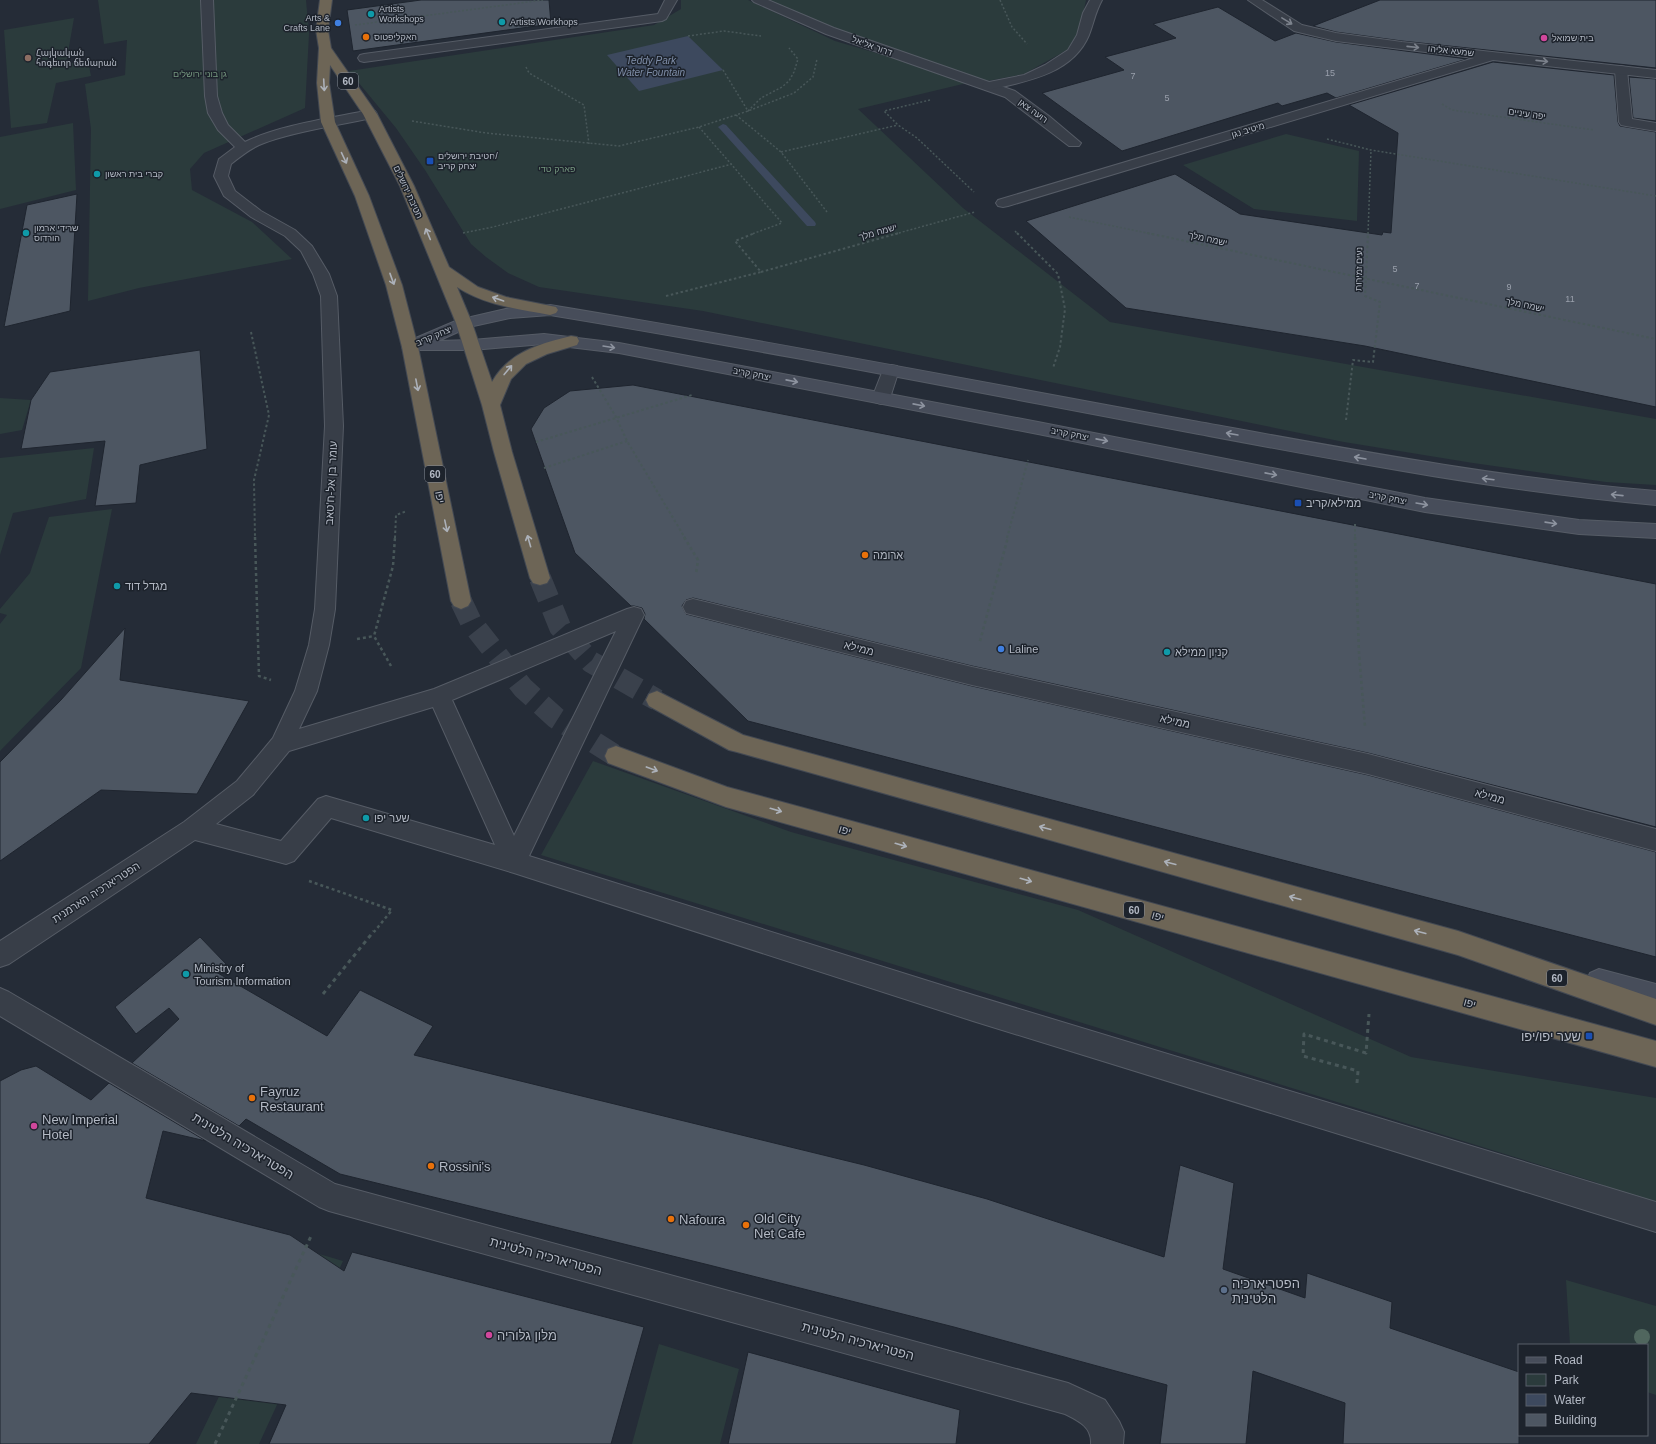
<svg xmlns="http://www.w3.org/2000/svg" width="1656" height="1444" font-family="Arial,'Noto Sans Armenian',Heebo,sans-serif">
	<rect width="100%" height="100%" fill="#252c37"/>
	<path fill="#2b3b3c" d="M98 0H306L309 34 305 108 204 153 190 169 192 190 252 222 292 259 139 288 88 301 91 129 85 84 125 75 127 40 104 44Z
		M681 0H748L835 41 907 62 967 83 858 109 963 208 1110 322 1656 419V485L1606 482 1473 463 1344 442 703 311 539 287 508 273 486 257 471 244 425 170 396 128 349 71 654 25 681 9Z
		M764 0H1086L1079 33 1067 50 1024 74 987 81 851 36Z
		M74 18 66 64 88 61 91 76 56 83 47 123 11 128 4 30Z
		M73 123 76 190 0 209V137Z
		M1286 134 1359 151 1357 221 1254 209 1183 165Z
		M0 398 31 400 22 430 0 434Z
		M94 448 86 499 13 513 0 555V458Z
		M112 509 81 668 0 751V624L7 615 0 613V609L30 573 49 517Z
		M593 761 791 832 1078 910 1411 1057 1656 1098V1207L1595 1182 541 855Z
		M292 1246 343 1261 259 1444H196Z
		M1566 1280 1656 1306V1395L1647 1392V1345H1570Z
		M659 1344 739 1369 720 1444H632Z"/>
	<path fill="#3d495e" d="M688 36 723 70 639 91 607 55Z"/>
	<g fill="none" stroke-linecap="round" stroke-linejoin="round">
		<path fill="#3d495e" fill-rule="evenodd" d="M723 124 726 125 815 222 816 224 815 226H807L720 129 718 127Z"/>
	</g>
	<path fill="#4d5662" stroke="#1f252f" d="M421 0H549L551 24 353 51 347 10Z
		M1380 0H1656V68L1402 41 1336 32 1313 26Z
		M1218 7 1275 41 1296 33 1336 42 1467 59 1336 98 1327 93 1282 106 1278 103 1122 151 1042 93 1124 70 1105 57 1176 38 1153 24Z
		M1493 62 1614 75 1618 122 1620 126 1656 132V407L1365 346 1126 308 1026 221 1175 174 1240 214 1382 235 1383 232 1391 233 1398 133 1349 105Z
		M1629 77 1656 79V121L1633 118Z
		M77 194 70 311 4 327 27 205Z
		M200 350 207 449 140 465 136 503 95 506 105 441 21 449 31 400 50 372Z
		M633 385 1656 584V827L1368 753 972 666 693 598 686 600 682 606 686 614 972 686 1368 775 1656 852V957L748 721 644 619 645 614 642 608 634 606H631L575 553 531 429 544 408 570 391Z
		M125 628 120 680 249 701 197 794 101 790 0 861V762L61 700Z
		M200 937 226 964 216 972 327 1036 360 990 433 1026 414 1055 864 1165 987 1199 1164 1257 1180 1165 1234 1183 1223 1269 1305 1298 1307 1273 1392 1302 1390 1328 1519 1372V1444H1343L1345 1403 1253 1371 1246 1444H1160L1167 1385 954 1327 709 1265 340 1174 246 1119 239 1126 132 1063 179 1019 169 1008 136 1034 115 1007Z
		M36 1066 91 1100 109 1083 206 1141 163 1131 146 1198 290 1235 344 1271 352 1252 644 1327 611 1444H269L286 1405 191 1393 149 1444H0V1081L21 1070Z
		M748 1352 960 1410 956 1444H728Z"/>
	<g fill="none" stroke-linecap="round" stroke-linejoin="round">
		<path stroke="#3a414c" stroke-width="22" stroke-dasharray="22 11" stroke-linecap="butt" d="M540 578 560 627 591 662 657 700
			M461 601 471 622 523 688 556 718 616 756"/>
		<defs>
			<path id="lane" d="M665 0H677L666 19 662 21 364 62 360 61 358 58 360 55 364 54 658 14Z
				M752 0H768L834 28 1015 91 1049 116 1081 143 1079 146H1069L1005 97 826 34 754 2Z
				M1621 66 1625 67 1627 70 1632 119 1656 123V131L1626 126 1621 125 1619 122 1615 70 1617 67Z
				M891 365 897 366 899 370 890 398 887 402 881 404 875 402 872 398 883 370 885 366Z"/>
			<path id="street" d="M201 0H213L217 96 222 113 228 125 245 142C279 125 332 118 370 110L375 111 377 114 375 117C338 126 299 130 264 143 252 147 241 156 231 164L228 176 235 191 261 211 295 230 312 246 329 274 337 296 343 426 335 609 329 645 317 691 299 729 434 689 627 609 634 607 641 609 644 615 529 856 973 995 1656 1202V1232L973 1021 514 873 331 818 294 861 286 864 195 840 9 964 0 967V941L184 822 237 781 273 738 295 691 309 645 315 609 325 426 321 296 313 274 301 251 285 236 251 217 224 196 214 176 219 159 235 147 218 130 208 113 205 96ZM616 631 514 836 452 700ZM433 707 495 845 326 796 318 799 281 841 216 824 253 795 289 751Z
				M1090 0H1102C1095 13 1094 22 1089 35 1073 74 1025 82 988 90L984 89 982 86 984 83 1024 75 1045 65 1068 50 1077 35 1083 13Z
				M1248 0H1262L1302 25 1336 33 1402 42 1656 70V78L1493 60 1008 206 1003 207 998 206 996 203 998 200 1474 58 1336 41 1294 31Z
				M693 599 972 667 1368 754 1656 829V851L1368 774 972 685 686 613 683 607 686 601Z
				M0 988 9 992 335 1184 1068 1383 1105 1400 1119 1421 1124 1432 1123 1444H1091C1092 1427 1079 1421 1065 1414L329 1211 319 1207 0 1016Z"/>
			<path id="secondary" d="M550 305C763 340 975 381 1188 420 1343 448 1499 478 1656 491V505C1499 491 1343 461 1188 432 975 392 763 350 550 315L510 318 469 327 438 341 472 340 544 334 619 343 1038 422 1425 498 1579 520 1656 524V538L1579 534 1425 512 1038 434 619 353 544 344 472 350H417L410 352 404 351 402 347 404 343 458 320 510 308Z
				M1599 969 1656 984V1010L1590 991 1586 982 1590 973Z"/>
			<path id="highway" d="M320 0H332L328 30 331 48 377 114 414 186 449 267 478 287 506 297 556 307 558 310 556 313 550 315C518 309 484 305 457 287L472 323 492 382C509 352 539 344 571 336L577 337 579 341 577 345 547 354 526 364 511 379 500 405 512 452 550 578 547 583 540 585 533 583 530 578 494 452 482 405 456 323 400 186 363 114 330 65 329 83 335 122 369 196 402 285 418 347 471 601 468 606 461 609 454 606 451 601 402 347 386 285 355 196 321 122 317 83 319 48 316 30Z
				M657 691 743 735 1458 931 1656 999V1025L1458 955 737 752 729 750 649 706 646 700 649 694Z
				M616 746 727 787 1656 1041V1067L726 807 608 763 605 756 608 749Z"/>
		</defs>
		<use href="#lane" stroke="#565c66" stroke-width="2"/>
		<use href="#street" stroke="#565c66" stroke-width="2"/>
		<use href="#secondary" stroke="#565c66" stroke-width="2"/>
		<use href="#highway" stroke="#434953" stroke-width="2"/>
		<path stroke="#485759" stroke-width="1.5" stroke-dasharray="2 2" stroke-linecap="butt" d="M1000 0 1012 27 1027 44
			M355 25 543 0
			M688 36 724 31 761 36
			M526 67 529 73 584 105 589 144
			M723 70 748 111 761 98 782 87 789 81 794 72 798 59 789 48
			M930 100 884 111 898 125 917 138 974 192
			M1442 104 1452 110 1594 130
			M736 115 781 152 827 212
			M412 121 486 133 619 146 699 127 748 111 794 93 813 77 817 59
			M699 127 782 223 752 234
			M1327 139 1371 150 1656 196
			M781 152 898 125
			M1069 217 1152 234
			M1015 231 1018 234
			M463 233 493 227 732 164
			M895 234 975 212
			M1368 234 1371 150"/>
		<path stroke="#485759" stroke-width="2" stroke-dasharray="2.5 2.5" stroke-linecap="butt" d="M1017 233 1058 274 1065 309 1060 347 1053 368
			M1147 233 1656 339
			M761 272 899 233
			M666 296 761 272 735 241 755 233
			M251 332 269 415 254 480 255 538
			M592 377 616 417 627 441 685 538
			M1346 420 1353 360 1373 362 1380 302 1365 296 1368 233
			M536 442 692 395
			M544 468 627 441
			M1355 524V538
			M395 538 396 515 407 511
			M1007 538 1028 460"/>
		<path stroke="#485759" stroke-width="2.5" stroke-dasharray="3 3" stroke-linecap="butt" d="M255 537 259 676 271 680
			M684 537 698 560 696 574
			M1355 537 1359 653 1365 727
			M357 639 374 636
			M980 641 1008 537
			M391 666 374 636 393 566 395 537
			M309 881 392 910 374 932"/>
		<path stroke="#485759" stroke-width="3" stroke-dasharray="4 4" stroke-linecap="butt" d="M323 994 374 931
			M1357 1083 1358 1071 1303 1056 1304 1034 1366 1053 1369 1014
			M215 1444 312 1234"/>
		<use href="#lane" fill="#383e48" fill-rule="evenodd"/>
		<use href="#street" fill="#383e48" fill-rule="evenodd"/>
		<use href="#secondary" fill="#474d5a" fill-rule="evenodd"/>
		<use href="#highway" fill="#6d6556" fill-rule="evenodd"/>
	</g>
	<circle fill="#50665e" cx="1642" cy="1337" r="8"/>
	<defs><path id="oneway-shaft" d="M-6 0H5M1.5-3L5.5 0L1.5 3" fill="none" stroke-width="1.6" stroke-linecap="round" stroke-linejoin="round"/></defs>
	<g stroke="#7c828c">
		<use href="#oneway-shaft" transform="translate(1287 21) rotate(31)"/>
		<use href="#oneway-shaft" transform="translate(1413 47) rotate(6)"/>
		<use href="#oneway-shaft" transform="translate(1542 61) rotate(6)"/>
	</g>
	<g stroke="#acb1b9">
		<use href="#oneway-shaft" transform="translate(324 85) rotate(87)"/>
		<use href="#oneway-shaft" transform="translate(344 158) rotate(65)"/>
		<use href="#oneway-shaft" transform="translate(428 234) rotate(-113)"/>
		<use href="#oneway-shaft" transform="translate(392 279) rotate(70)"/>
		<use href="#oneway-shaft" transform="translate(498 299) rotate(-161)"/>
		<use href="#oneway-shaft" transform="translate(508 370) rotate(-50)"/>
		<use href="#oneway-shaft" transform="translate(417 385) rotate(79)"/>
		<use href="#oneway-shaft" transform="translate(446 526) rotate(78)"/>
		<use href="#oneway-shaft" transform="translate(529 541) rotate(-106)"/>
		<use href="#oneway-shaft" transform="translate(652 769) rotate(20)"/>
		<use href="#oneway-shaft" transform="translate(776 810) rotate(16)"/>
		<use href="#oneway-shaft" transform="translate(1045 828) rotate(-165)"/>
		<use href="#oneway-shaft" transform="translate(901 845) rotate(16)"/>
		<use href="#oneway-shaft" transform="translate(1170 863) rotate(-165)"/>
		<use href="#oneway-shaft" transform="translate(1026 880) rotate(16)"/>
		<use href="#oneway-shaft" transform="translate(1295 898) rotate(-165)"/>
		<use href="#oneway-shaft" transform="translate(1420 932) rotate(-165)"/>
	</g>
	<g stroke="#8d939f">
		<use href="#oneway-shaft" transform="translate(609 347) rotate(9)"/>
		<use href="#oneway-shaft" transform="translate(792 381) rotate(11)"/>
		<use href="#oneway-shaft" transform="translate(919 405) rotate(11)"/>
		<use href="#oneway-shaft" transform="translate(1232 434) rotate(-170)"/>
		<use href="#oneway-shaft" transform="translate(1102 440) rotate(11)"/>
		<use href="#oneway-shaft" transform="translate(1360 458) rotate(-170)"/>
		<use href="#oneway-shaft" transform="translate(1271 474) rotate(11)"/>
		<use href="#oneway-shaft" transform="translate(1488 479) rotate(-173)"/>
		<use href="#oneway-shaft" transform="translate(1617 495) rotate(-174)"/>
		<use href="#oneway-shaft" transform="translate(1422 504) rotate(10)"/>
		<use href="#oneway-shaft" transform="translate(1551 523) rotate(8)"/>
	</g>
	<g fill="#0f9aa8" stroke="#1d232c" stroke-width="1.5">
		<circle cx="371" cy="14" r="4"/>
		<circle cx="502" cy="22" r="4"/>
		<circle cx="97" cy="174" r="4"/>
		<circle cx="26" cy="233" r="4"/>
		<circle cx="117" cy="586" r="4"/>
		<circle cx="1167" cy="652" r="4"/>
		<circle cx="366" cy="818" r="4"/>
		<circle cx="186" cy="974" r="4"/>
	</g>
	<g fill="#3f7fe0" stroke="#1d232c" stroke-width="1.5">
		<circle cx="338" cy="23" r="4"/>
		<circle cx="1001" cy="649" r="4"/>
	</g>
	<g fill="#e8710a" stroke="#1d232c" stroke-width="1.5">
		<circle cx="366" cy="37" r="4"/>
		<circle cx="865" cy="555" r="4"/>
		<circle cx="252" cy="1098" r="4"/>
		<circle cx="431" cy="1166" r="4"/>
		<circle cx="671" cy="1219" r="4"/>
		<circle cx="746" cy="1225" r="4"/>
	</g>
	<g fill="#d1479c" stroke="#1d232c" stroke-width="1.5">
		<circle cx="1544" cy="38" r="4"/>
		<circle cx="34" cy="1126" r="4"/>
		<circle cx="489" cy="1335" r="4"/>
	</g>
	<circle fill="#8d6e63" stroke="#1d232c" stroke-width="1.5" cx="28" cy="58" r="4"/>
	<g fill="#1a4fb4" stroke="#1d232c" stroke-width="1.5">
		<rect x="426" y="157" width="8" height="8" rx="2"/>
		<rect x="1294" y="499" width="8" height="8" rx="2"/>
		<rect x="1585" y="1032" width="8" height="8" rx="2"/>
	</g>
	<circle fill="#5c6f8a" stroke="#1d232c" stroke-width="1.5" cx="1224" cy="1290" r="4"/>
	<g text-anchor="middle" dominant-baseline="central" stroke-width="3" stroke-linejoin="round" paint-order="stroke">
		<g font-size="9" fill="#b3b9c4" stroke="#1d232c" text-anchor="start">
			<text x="379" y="9">Artists<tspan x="379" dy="10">Workshops</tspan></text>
			<text x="330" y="18" text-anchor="end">Arts &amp;<tspan x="330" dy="10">Crafts Lane</tspan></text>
			<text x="510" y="22">Artists Workhops</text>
			<text x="374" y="37">האקליפטוס</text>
			<text x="1552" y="38">בית שמואל</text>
			<text x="36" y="53">Հայկական<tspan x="36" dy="10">հոգեւոր ճեմարան</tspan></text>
			<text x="438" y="156">חטיבת ירושלים/<tspan x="438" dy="10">יצחק קריב</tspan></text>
			<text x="105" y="174">קברי בית ראשון</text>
			<text x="34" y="228">שרידי ארמון<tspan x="34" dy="10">הורדוס</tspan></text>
		</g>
		<g font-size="9" fill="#b3b9c4" stroke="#1d232c">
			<text transform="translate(872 46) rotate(20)">דרור אליאל</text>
			<text transform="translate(1451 51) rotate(6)">שמעא אליהו</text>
			<text transform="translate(1033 111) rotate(36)">רועה צאן</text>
			<text transform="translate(1527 114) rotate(8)">יפה עיניים</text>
			<text transform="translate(1248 130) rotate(-17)">מיטיב נגן</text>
			<text transform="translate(408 192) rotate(65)">חטיבת ירושלים</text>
			<text transform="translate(878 232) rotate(-16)">ישמח מלך</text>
			<text transform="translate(1208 239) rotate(12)">ישמח מלך</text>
			<text transform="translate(1359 269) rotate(-89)">נעים זמירות</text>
			<text transform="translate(1525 305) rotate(12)">ישמח מלך</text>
			<text transform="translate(434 336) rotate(-23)">יצחק קריב</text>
			<text transform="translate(752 374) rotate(11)">יצחק קריב</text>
			<text transform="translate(1070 434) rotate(11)">יצחק קריב</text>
			<text transform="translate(1388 498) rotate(11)">יצחק קריב</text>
		</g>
		<g font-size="9" fill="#9aa0ac">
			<text x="1330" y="73">15</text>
			<text x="1133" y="76">7</text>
			<text x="1167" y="98">5</text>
			<text x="1395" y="269">5</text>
			<text x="1417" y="286">7</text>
			<text x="1509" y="287">9</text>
			<text x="1570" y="299">11</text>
		</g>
		<g font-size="9" fill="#74967e" stroke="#1d232c">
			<text x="200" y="74">גן בוני ירושלים</text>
			<text x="557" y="169">פארק טדי</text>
		</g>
		<g font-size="10" font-style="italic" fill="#7f8ea8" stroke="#1d232c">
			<text x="651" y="60">Teddy Park<tspan x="651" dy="12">Water Fountain</tspan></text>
		</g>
		<g fill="#1d232c" stroke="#868c96" stroke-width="1">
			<rect x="338" y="73" width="20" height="16" rx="3"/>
			<rect x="425" y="466" width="20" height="16" rx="3"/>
			<rect x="1124" y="902" width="20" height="16" rx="3"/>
			<rect x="1547" y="970" width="20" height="16" rx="3"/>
		</g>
		<g font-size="10" font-weight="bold" fill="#b3b9c4">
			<text x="348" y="81">60</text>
			<text x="435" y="474">60</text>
			<text x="1134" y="910">60</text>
			<text x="1557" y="978">60</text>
		</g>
		<g font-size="11" fill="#b3b9c4" stroke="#1d232c">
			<text transform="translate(331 483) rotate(-87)">עומר בן אל-ח'טאב</text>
			<text transform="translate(440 497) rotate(79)">יפו</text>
			<text transform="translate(859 648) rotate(14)">ממילא</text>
			<text transform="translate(1175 721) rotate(12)">ממילא</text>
			<text transform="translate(1490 796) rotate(15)">ממילא</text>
			<text transform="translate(845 830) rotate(16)">יפו</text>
			<text transform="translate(96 892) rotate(-33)">הפטריארכיה הארמנית</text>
			<text transform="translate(1158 916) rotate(16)">יפו</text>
			<text transform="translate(1470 1003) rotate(15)">יפו</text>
		</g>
		<g font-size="11" fill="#b3b9c4" stroke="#1d232c" text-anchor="start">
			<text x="1306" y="503">ממילא/קריב</text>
			<text x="873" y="555">ארומה</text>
			<text x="125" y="586">מגדל דוד</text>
			<text x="1009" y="649">Laline</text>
			<text x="1175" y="652">קניון ממילא</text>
			<text x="374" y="818">שער יפו</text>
			<text x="194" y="968">Ministry of<tspan x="194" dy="13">Tourism Information</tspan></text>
		</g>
		<g font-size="13" fill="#b3b9c4" stroke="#1d232c" text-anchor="start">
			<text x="1581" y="1036" text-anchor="end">שער יפו/יפו</text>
			<text x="260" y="1091">Fayruz<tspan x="260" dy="15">Restaurant</tspan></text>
			<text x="42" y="1119">New Imperial<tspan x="42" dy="15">Hotel</tspan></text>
			<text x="439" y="1166">Rossini's</text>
			<text x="754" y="1218">Old City<tspan x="754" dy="15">Net Cafe</tspan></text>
			<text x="679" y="1219">Nafoura</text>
			<text x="1232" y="1283">הפטריארכיה<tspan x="1232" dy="15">הלטינית</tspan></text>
			<text x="497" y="1335">מלון גלוריה</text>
		</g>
		<g font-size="13" fill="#b3b9c4" stroke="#1d232c">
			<text transform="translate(243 1146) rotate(31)">הפטריארכיה הלטינית</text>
			<text transform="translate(546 1256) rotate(15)">הפטריארכיה הלטינית</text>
			<text transform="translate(858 1341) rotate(15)">הפטריארכיה הלטינית</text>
		</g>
	</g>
	<rect x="1518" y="1344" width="130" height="92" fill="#1d232c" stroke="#595f69"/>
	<rect x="1526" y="1357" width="20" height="6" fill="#474d5a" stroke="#595f69"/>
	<text x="1554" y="1364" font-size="12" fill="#b3b9c4">Road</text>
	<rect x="1526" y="1374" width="20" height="12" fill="#2b3b3c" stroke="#595f69"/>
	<text x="1554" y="1384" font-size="12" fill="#b3b9c4">Park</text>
	<rect x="1526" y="1394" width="20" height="12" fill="#3d495e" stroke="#595f69"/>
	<text x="1554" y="1404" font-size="12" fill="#b3b9c4">Water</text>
	<rect x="1526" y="1414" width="20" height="12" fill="#4d5662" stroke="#595f69"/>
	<text x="1554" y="1424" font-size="12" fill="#b3b9c4">Building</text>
</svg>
